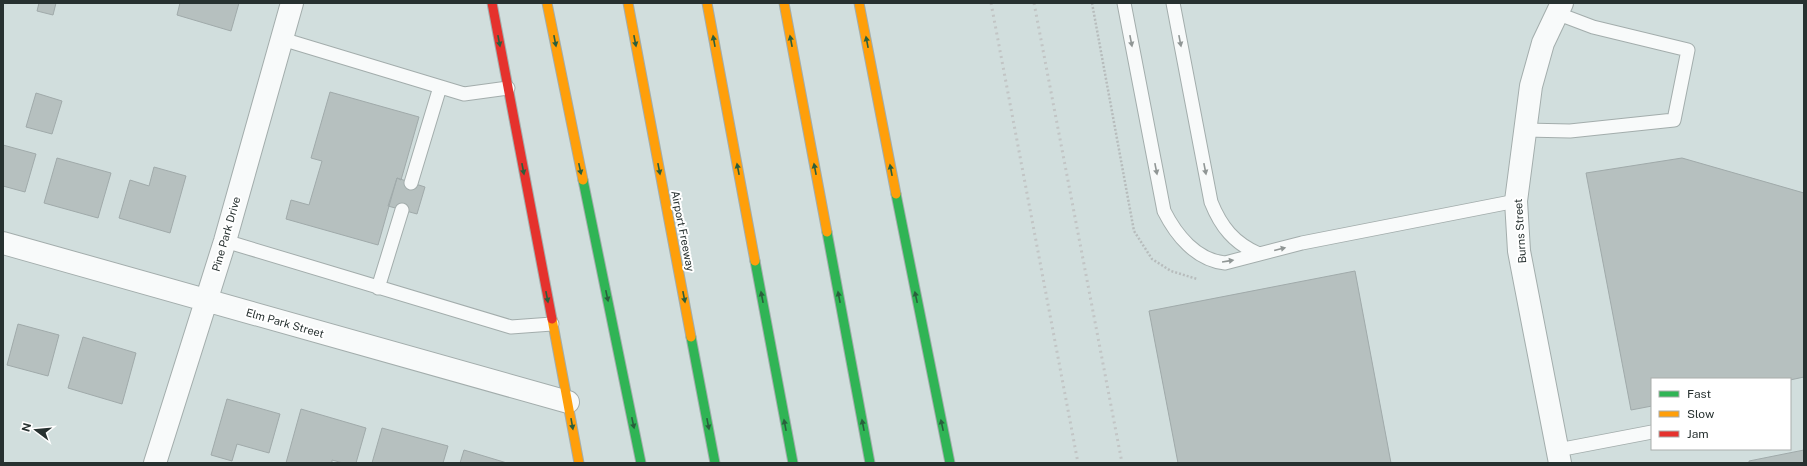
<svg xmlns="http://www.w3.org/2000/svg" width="1807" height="466" font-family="'Public Sans',sans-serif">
	<rect width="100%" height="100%" fill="#d1dedd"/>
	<path fill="#b6c0bf" stroke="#a0aaaa" d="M39 3H56L53 15 37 11Z
		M180 3H239L231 31 177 15Z
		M330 92 419 117 401 180 397 178 378 245 286 219 291 200 309 205 322 161 311 158Z
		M36 93 62 101 52 134 26 127Z
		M3 145 36 154 25 192 3 186Z
		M57 158 111 173 98 218 44 203Z
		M1682 158 1804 193V377L1790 380 1652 379V406L1631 410 1586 173Z
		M154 167 186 176 170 233 119 218 130 180 149 186Z
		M397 178 425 187 417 214 388 206Z
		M1355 271 1391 463H1178L1149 311Z
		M18 324 59 335 48 376 7 365Z
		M83 337 136 353 122 404 68 388Z
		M227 399 280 414 269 453 237 444 232 461 211 455Z
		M301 409 366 428 356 463H343L332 460V463H286Z
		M382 428 448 446 443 463H372Z
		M464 450 507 463H460Z
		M1804 450V463H1749V461Z"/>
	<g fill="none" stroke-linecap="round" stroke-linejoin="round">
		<defs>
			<path id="lane" d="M1124 3 1164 211C1176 235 1196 260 1225 263L1302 243 1516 201
				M1173 3 1211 202C1221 227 1234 243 1259 254
				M282 39 464 94 508 88
				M1525 130 1570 131 1674 120 1688 50 1593 27 1556 13
				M411 183 440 87
				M225 241 511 327 552 324
				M378 288 402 210
				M1558 450 1652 432"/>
			<path id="street" d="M3 243 568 402
				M155 463 225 241 292 3
				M1560 463 1519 251 1516 201 1531 86 1543 43 1562 3"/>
			<path id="fast" d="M583 180 641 463
				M896 194 950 463
				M827 232 870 463
				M755 261 793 463
				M691 337 715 463"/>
			<path id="slow" d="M547 3 583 180
				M628 3 691 337
				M707 3 755 261
				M784 3 827 232
				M859 3 896 194
				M552 319 579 463"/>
			<path id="jam" d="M492 3 552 319"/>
		</defs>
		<use href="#lane" stroke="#a3adac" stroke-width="15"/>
		<use href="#street" stroke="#a3adac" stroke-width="24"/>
		<use href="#fast" stroke="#a3adac" stroke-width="11"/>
		<use href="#slow" stroke="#a3adac" stroke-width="11"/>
		<use href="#jam" stroke="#a3adac" stroke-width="11"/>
		<path stroke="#b7bcbc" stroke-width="2.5" stroke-dasharray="2 2" stroke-linecap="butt" d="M1092 3 1134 231 1152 259 1171 271 1197 279"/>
		<use href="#lane" stroke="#f8fafa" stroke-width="13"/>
		<use href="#street" stroke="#f8fafa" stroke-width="22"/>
		<use href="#fast" stroke="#30b455" stroke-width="9"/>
		<use href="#slow" stroke="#ff9f0a" stroke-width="9"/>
		<use href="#jam" stroke="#e5322d" stroke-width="9"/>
		<path stroke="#c2c5c5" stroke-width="3" stroke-dasharray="2 4" stroke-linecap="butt" d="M991 3 1078 463
			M1034 3 1122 463"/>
	</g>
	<defs><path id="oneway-solid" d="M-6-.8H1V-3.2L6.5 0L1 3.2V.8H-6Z"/></defs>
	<g fill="#2a5f3d">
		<use href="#oneway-solid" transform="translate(499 41) rotate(79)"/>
		<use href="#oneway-solid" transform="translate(555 41) rotate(79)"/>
		<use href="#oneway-solid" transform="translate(635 41) rotate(79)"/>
		<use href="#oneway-solid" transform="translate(714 41) rotate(-100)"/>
		<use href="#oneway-solid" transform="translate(791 41) rotate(-101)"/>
		<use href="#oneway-solid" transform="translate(867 42) rotate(-101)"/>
		<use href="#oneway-solid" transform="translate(523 169) rotate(79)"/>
		<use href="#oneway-solid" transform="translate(580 169) rotate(78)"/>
		<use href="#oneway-solid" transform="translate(659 169) rotate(79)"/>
		<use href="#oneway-solid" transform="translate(738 169) rotate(-101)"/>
		<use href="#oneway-solid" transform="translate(815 169) rotate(-101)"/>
		<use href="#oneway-solid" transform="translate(891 170) rotate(-101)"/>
		<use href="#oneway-solid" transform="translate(607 296) rotate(78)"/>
		<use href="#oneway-solid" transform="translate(547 297) rotate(79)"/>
		<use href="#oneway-solid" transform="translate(684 297) rotate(79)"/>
		<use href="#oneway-solid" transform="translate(762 297) rotate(-101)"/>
		<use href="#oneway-solid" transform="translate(839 297) rotate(-101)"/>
		<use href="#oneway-solid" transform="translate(916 297) rotate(-102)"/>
		<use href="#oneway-solid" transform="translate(633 423) rotate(78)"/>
		<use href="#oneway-solid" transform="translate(572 424) rotate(80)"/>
		<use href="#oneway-solid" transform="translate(708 424) rotate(79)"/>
		<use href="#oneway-solid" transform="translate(785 425) rotate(-101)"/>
		<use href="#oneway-solid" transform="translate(863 425) rotate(-101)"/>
		<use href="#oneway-solid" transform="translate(942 425) rotate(-102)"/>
	</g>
	<g fill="#909695">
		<use href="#oneway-solid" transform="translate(1131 41) rotate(79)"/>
		<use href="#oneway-solid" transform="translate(1180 41) rotate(79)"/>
		<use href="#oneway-solid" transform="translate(1156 169) rotate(79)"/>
		<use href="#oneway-solid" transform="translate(1205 169) rotate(79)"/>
		<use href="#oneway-solid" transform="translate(1280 249) rotate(-14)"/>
		<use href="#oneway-solid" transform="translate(1228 261) rotate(-9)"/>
	</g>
	<g text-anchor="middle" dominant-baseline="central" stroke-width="4" stroke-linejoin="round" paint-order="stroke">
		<g font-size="11" fill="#273130" stroke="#fff">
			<text transform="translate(683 231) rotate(79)">Airport Freeway</text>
			<text transform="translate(1520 231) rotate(-94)">Burns Street</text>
			<text transform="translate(226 234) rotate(-74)">Pine Park Drive</text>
			<text transform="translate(285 323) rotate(16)">Elm Park Street</text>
		</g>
	</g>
	<rect width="1807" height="466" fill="none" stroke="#273130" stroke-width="8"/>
	<rect x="1651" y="378" width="140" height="72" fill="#ffffff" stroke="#a9adac"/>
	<rect x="1659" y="391" width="20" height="6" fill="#30b455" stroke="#a9adac"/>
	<text x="1687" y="398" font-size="12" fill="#273130">Fast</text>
	<rect x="1659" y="411" width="20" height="6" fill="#ff9f0a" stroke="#a9adac"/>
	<text x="1687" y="418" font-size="12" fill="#273130">Slow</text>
	<rect x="1659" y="431" width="20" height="6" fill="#e5322d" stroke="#a9adac"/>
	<text x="1687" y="438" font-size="12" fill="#273130">Jam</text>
	<g transform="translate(36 430) rotate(286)" stroke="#ffffff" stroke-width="3" paint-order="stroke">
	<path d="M0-3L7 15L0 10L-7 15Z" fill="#273130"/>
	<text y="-6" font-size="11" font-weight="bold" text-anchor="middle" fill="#273130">N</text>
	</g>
</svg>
